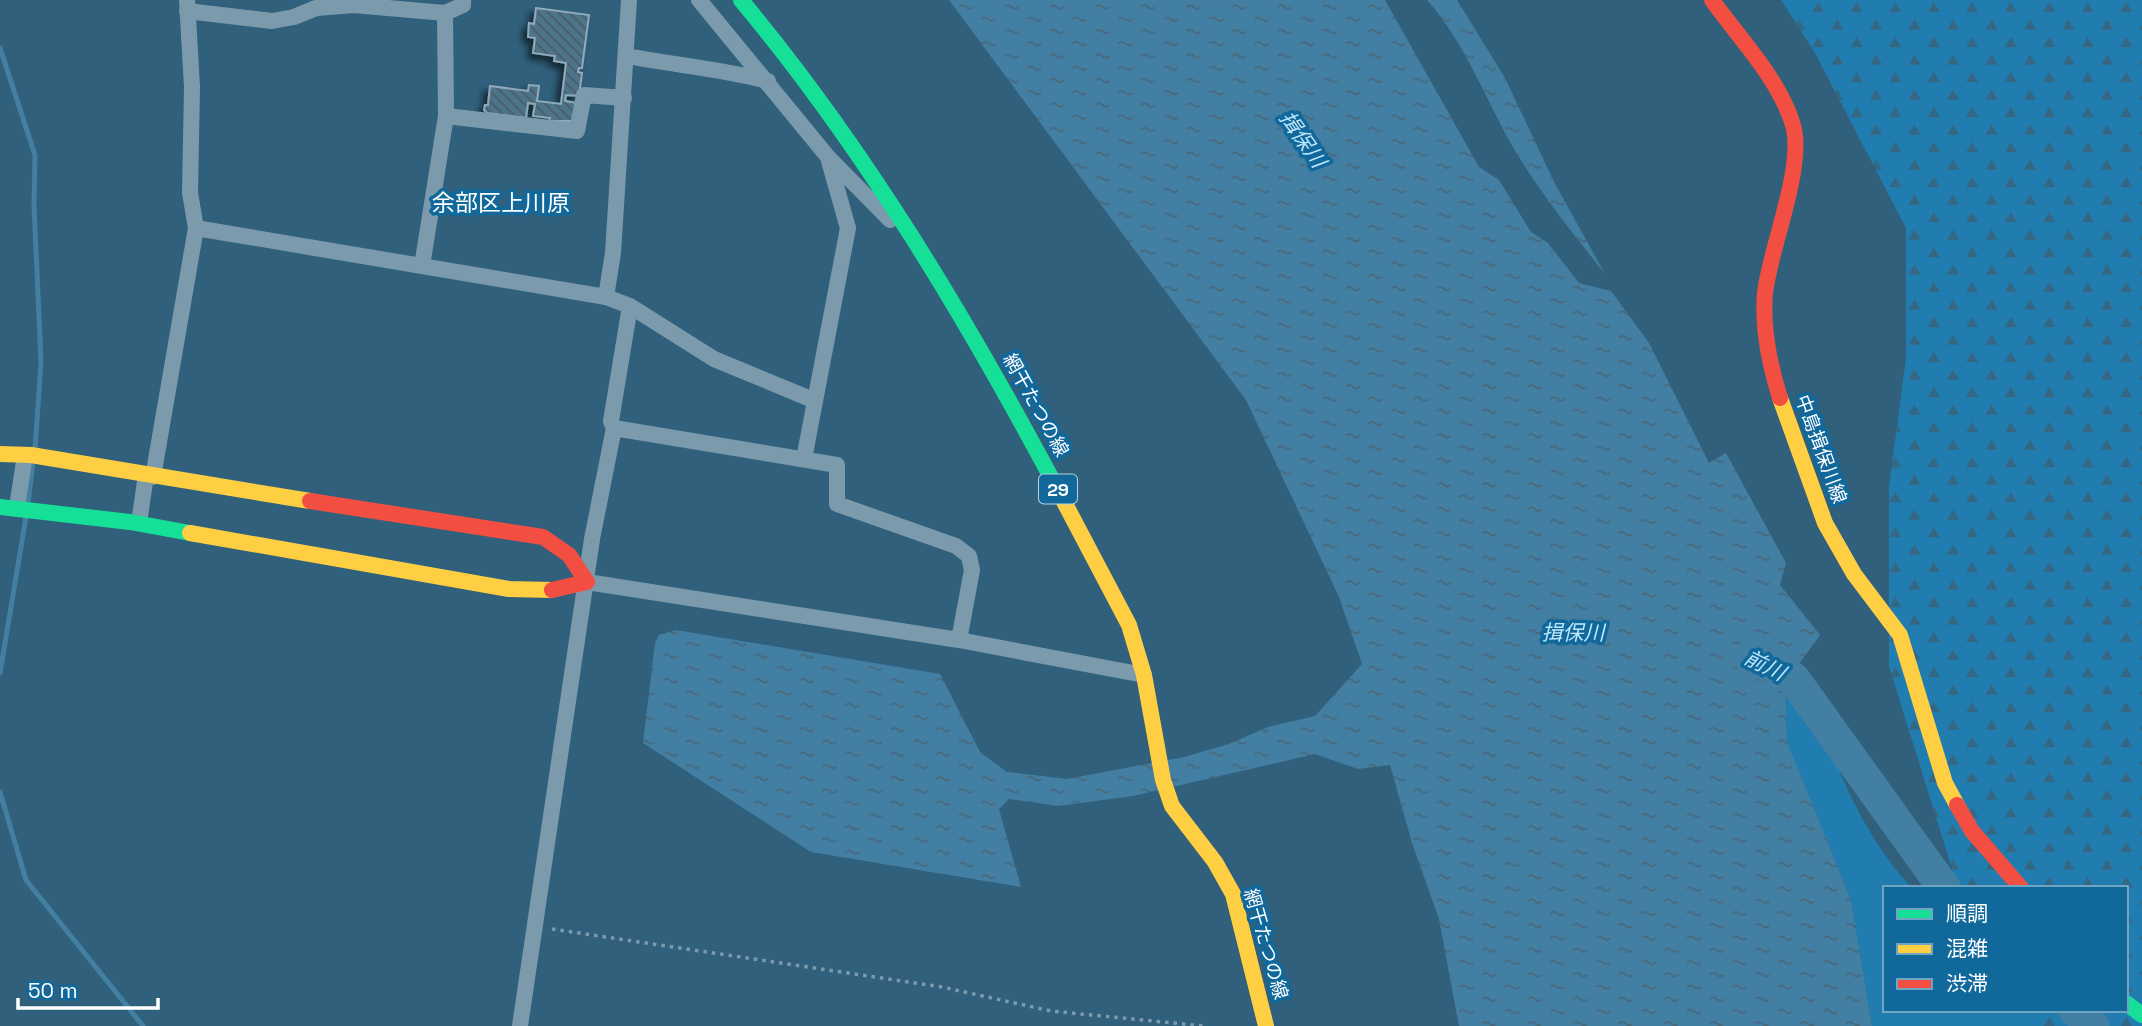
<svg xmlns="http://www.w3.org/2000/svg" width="2142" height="1026" font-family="'Space Grotesk','Noto Sans JP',sans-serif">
	<defs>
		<pattern id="forest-firs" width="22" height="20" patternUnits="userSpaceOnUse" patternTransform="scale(1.75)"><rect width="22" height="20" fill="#217db0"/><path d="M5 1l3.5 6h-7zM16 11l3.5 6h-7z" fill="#346783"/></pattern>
		<pattern id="water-ripples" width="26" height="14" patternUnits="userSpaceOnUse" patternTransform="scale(1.75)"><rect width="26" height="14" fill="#437fa2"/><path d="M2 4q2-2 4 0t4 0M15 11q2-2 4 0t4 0" fill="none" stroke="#47687b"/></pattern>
		<pattern id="building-back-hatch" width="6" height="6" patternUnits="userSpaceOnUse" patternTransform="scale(1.75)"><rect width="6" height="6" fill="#4e748a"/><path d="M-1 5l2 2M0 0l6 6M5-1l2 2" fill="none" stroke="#4d5c65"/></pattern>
		<filter id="shadow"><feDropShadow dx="-5" dy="5" stdDeviation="3.5" flood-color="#0009"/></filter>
	</defs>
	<rect width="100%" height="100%" fill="#30607c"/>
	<path fill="#217db0" d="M1802 676C1824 708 1823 731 1837 765 1855 809 1879 853 1912 888H1885V1010H2052L2070 1026H1872L1851 900 1787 743 1785 683Z"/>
	<path fill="url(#forest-firs)" d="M1781 0H2142V1026H2039L2029 1010H2126V888H1958L1889 666V487L1906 358V228L1814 51Z"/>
	<path fill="url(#water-ripples)" d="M949 0H1385L1479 167 1499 180 1531 232 1548 243 1579 283 1611 291 1649 343 1709 463 1726 453 1786 563 1780 585 1820 635 1785 683 1787 742 1851 900 1872 1026H1459L1439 919 1412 843 1390 765 1358 769 1315 754 1133 796 1058 806 1009 799 999 809 1021 887 811 852 643 743 655 643 659 635 676 630 940 674 980 752 1007 772 1067 779 1184 757 1229 744 1268 727 1315 716 1362 664 1339 597 1246 400Z
		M1427 0H1457L1505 78 1554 182 1605 274C1575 236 1544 198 1519 157 1487 105 1468 46 1427 0Z"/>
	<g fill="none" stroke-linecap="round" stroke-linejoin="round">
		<path stroke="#437fa2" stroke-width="5" d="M0 48 35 155 34 205 41 362 35 449
			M28 504 33 462
			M0 673 26 517
			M0 792 26 880 143 1026"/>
		<path stroke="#437fa2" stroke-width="33" d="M1750 657 1793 678 1944 888
			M2075 1010 2093 1026"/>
	</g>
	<path fill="url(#building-back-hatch)" stroke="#8faabb" stroke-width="2" filter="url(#shadow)" d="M536 8 589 15 582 68H579L578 72 582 73 579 96 566 95 565 101 577 103 575 121H549L550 118 533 116 535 104 528 103 526 118 487 113 484 110 485 105H488L490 86 528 91 529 85 539 86 537 101 561 104 566 63 554 61 555 56 533 53 535 38 528 37 529 23 534 24Z"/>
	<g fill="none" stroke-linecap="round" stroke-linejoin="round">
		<path stroke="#7b9bad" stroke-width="3.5" stroke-dasharray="3.5 5" stroke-linecap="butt" d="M552 929 942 987 1051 1011 1204 1026"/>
		<path stroke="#7b9bad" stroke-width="16" d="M699 0 828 157 890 220
			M187 11 272 21 294 17 316 8 354 5 445 13 463 5V0
			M627 56C674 65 722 69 768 81
			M446 116 577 131 584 95 624 98
			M196 228 606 297 630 306 611 421 614 428 592 539 520 1026
			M422 266 446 116 445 13
			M606 297 613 253 629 0
			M630 306 714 359 813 400
			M614 428 837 465V504L956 546 969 556 972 570 959 640
			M804 459 848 228 829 161
			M153 477 196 228 190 193 192 87 187 0
			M17 507 25 455
			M139 523 146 475
			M587 582 959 640 1144 675"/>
		<path stroke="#16e098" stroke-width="16" d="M741 0C867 151 969 323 1061 496
			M0 507 130 522 190 533
			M2126 1003 2142 1015"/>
		<path stroke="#ffcf43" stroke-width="16" d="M1780 398 1825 523 1854 574 1900 635 1945 783 1957 805
			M0 454 31 455 310 501
			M1061 496 1129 625 1144 675 1163 780 1172 806 1215 862 1233 894 1266 1026
			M190 533 509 589 552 590"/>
		<path stroke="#f24e42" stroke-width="16" d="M1712 0C1740 39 1779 79 1793 125 1805 167 1770 248 1765 293 1762 327 1770 366 1780 398
			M310 501 543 537 569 555 587 582 552 590
			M1957 805 1972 831 2021 888"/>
	</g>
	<g text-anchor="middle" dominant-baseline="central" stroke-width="7" stroke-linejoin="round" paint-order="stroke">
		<rect fill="#10689b" stroke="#b7d2e1" stroke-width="2" x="1039" y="474.5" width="38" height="29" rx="5"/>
		<g font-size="18" font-weight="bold" fill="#fff">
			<text x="1058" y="489">29</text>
		</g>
		<g font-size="19" fill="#fff" stroke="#10689b">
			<text transform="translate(1036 405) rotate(61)">網干たつの線</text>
			<text transform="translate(1821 449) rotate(70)">中島揖保川線</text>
			<text transform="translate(1266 944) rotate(74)">網干たつの線</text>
		</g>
		<g font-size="21" font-style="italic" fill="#bce6fc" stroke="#10689b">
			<text transform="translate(1303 139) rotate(55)">揖保川</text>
			<text x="1573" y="632">揖保川</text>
			<text transform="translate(1765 665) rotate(26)">前川</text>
		</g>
		<g font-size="23" fill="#fff" stroke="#10689b">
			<text x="501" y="203">余部区上川原</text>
		</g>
	</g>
	<rect x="1883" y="886" width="245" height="126" fill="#10689b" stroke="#70a4c3" stroke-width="2"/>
	<rect x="1897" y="909" width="35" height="10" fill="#16e098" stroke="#70a4c3" stroke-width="2"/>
	<text x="1946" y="921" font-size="21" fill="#ffffff">順調</text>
	<rect x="1897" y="944" width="35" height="10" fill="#ffcf43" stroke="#70a4c3" stroke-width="2"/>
	<text x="1946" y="956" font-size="21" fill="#ffffff">混雑</text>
	<rect x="1897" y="979" width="35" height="10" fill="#f24e42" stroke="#70a4c3" stroke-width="2"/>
	<text x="1946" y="991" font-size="21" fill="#ffffff">渋滞</text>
	<path d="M18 998v10h140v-10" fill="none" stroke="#ffffff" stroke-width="3.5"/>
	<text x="28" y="998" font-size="21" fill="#ffffff" stroke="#10689b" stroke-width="5" paint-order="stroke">50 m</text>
</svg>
